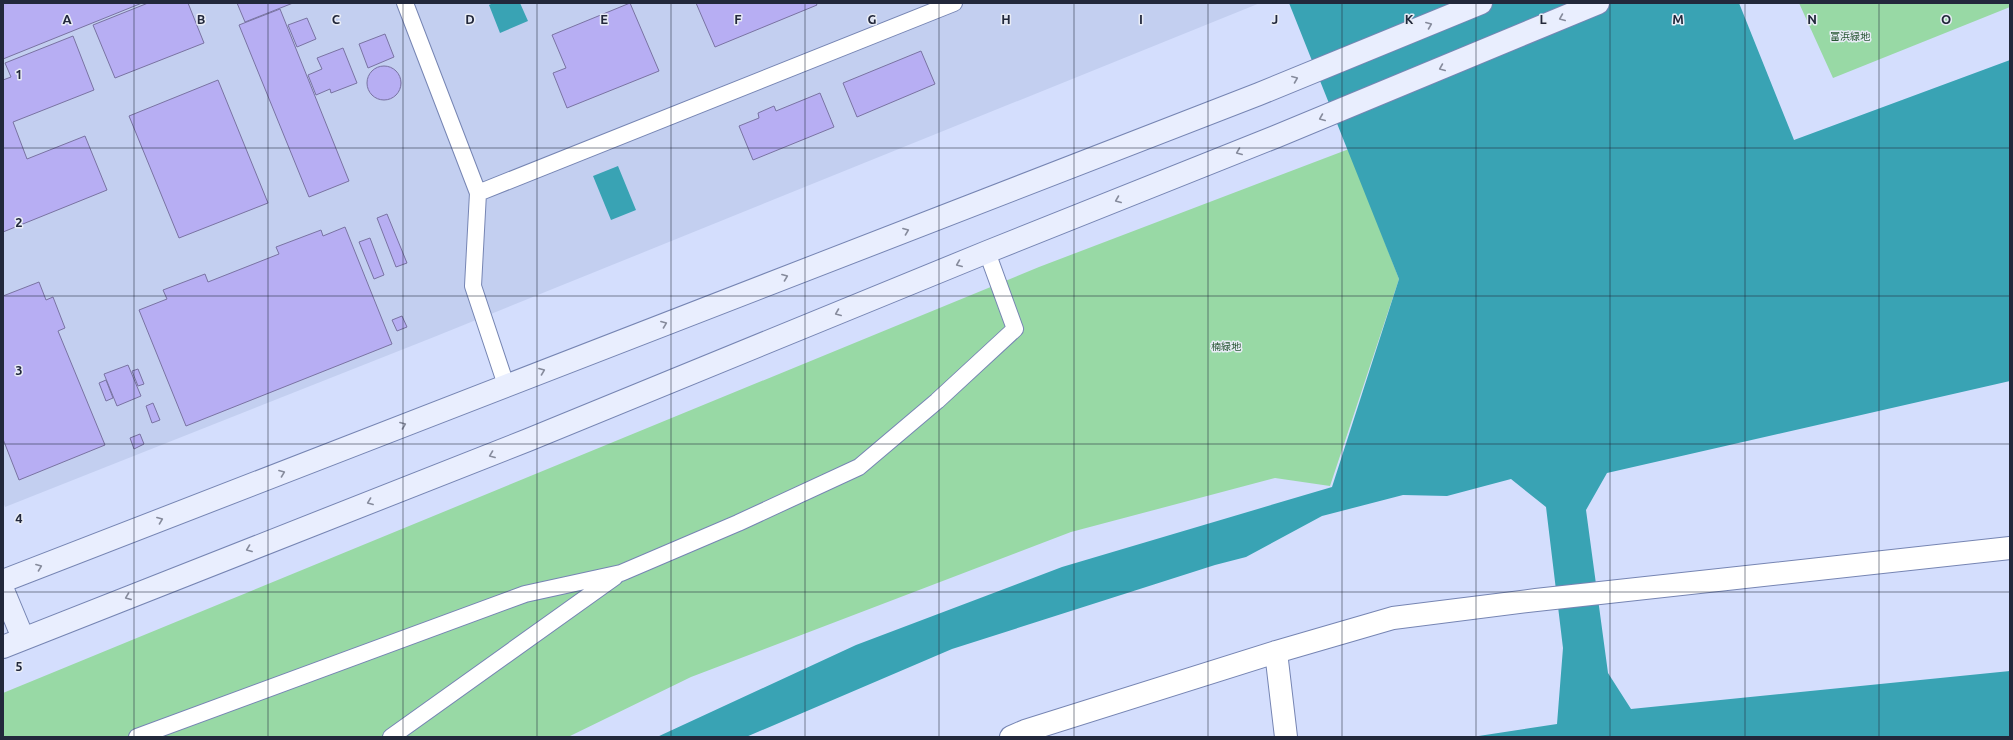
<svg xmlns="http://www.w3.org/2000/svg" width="2013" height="740" font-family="Ubuntu,'Noto Sans JP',sans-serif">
	<rect width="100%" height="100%" fill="#d4defd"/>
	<path fill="#c3cff0" d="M3 3H1260L434 337 5 507 3 502Z"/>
	<path fill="#98d9a5" d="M1799 3H2010V7L1833 78Z
		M1349 149 1399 279 1330 486 1275 478 1071 532 691 677 568 737H3V693L1039 267Z"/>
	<path fill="#39a3b4" d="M493 3H520L528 21 500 33 489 5Z
		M1289 3H1739L1794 140 2010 60V381L1607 473 1586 510 1608 673 1631 709 2010 671V737H1472L1557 724 1563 648 1546 507 1511 479 1447 496 1403 495 1322 516 1246 557 1215 565 952 649 746 737H657L856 645 1062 567 1332 487 1399 279Z
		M618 166 636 210 611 220 593 176Z"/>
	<path fill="#b7aef3" stroke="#7973a2" d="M3 3H142L3 59Z
		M148 3H188L204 43 115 78 93 25Z
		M237 3H293L245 22Z
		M630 3 659 71 567 108 553 73 566 68 552 35Z
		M696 3H816L817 5 715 47Z
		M280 9 349 181 309 197 239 25Z
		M307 18 316 39 297 47 288 25Z
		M385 34 394 57 368 68 359 44Z
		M73 36 94 90 13 122 27 159 85 136 107 190 3 232V80L11 77 5 63Z
		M343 48 357 83 331 93 330 89 316 95 308 75 322 69 317 58Z
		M921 51 935 84 857 117 843 83Z
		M367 83a17 17 0 1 1 34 0a17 17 0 1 1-34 0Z
		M218 80 268 203 179 238 129 116Z
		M820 93 834 127 753 160 739 126 759 118 758 113 774 106 776 111Z
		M387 214 407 263 396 267 377 218Z
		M345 227 392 344 186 426 139 310 167 299 163 290 205 274 208 282 279 254 276 247 321 230 323 236Z
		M370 238 384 275 374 279 359 242Z
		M39 282 46 300 53 297 65 328 58 331 105 445 19 480 3 439V296Z
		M402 316 407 327 397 331 392 320Z
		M128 365 141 396 117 406 104 374Z
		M138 369 144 384 138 386 132 371Z
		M106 380 113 398 106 401 99 383Z
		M153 403 160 420 152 423 146 406Z
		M140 434 144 444 134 449 130 438Z"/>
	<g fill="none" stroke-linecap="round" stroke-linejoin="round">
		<defs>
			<path id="lane" d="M405 3 478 193 473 286 506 385
				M478 193 954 3
				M137 737 525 594 621 573 738 523 859 467 937 401 1015 329 987 252
				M391 737 615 577"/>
			<path id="street" d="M1276 652 1286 737
				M1011 737 1025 731 1276 652 1393 618 1536 600 2010 548"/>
			<path id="secondary" d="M3 581 1259 94 1481 3
				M3 590 23 638
				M3 647 528 440 987 252 1275 137 1598 3"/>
		</defs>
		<use href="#lane" stroke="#7685b3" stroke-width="18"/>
		<use href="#street" stroke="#7685b3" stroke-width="24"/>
		<use href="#secondary" stroke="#7685b3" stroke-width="24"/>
		<use href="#lane" stroke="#fff" stroke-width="16"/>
		<use href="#street" stroke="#fff" stroke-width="22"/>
		<use href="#secondary" stroke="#e9eefe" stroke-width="22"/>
	</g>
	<defs><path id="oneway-chevron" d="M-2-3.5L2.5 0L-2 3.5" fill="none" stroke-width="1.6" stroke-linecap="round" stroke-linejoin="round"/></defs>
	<g stroke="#868b9c">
		<use href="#oneway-chevron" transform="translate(1562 18) rotate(157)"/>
		<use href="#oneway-chevron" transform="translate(1429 25) rotate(-22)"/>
		<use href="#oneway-chevron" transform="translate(1442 68) rotate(157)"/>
		<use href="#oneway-chevron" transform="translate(1295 79) rotate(-22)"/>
		<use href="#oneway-chevron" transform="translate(1322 118) rotate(157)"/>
		<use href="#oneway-chevron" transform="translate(1239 152) rotate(158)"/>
		<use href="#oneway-chevron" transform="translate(1118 200) rotate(158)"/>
		<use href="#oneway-chevron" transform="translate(906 231) rotate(-21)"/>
		<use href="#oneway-chevron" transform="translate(959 264) rotate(158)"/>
		<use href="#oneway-chevron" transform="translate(785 277) rotate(-21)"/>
		<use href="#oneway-chevron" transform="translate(838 313) rotate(158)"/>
		<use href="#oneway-chevron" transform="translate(664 324) rotate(-21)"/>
		<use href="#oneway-chevron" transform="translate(542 371) rotate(-21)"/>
		<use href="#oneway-chevron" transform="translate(403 425) rotate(-21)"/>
		<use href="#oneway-chevron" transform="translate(492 455) rotate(159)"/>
		<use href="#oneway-chevron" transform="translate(282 473) rotate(-21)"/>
		<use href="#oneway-chevron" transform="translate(370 502) rotate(159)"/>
		<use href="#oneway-chevron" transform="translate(160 520) rotate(-21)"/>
		<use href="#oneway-chevron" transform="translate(249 549) rotate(159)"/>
		<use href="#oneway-chevron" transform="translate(39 567) rotate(-21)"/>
		<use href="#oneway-chevron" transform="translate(128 597) rotate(159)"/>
	</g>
	<path fill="none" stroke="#22283b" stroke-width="1" stroke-opacity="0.55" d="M134 3V737M268 3V737M403 3V737M537 3V737M671 3V737M805 3V737M939 3V737M1074 3V737M1208 3V737M1342 3V737M1476 3V737M1610 3V737M1745 3V737M1879 3V737M3 148H2010M3 296H2010M3 444H2010M3 592H2010"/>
	<g text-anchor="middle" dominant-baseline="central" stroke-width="3" stroke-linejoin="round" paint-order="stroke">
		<g font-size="10" fill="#275533" stroke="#e8ecf6">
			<text x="1850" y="36">富浜緑地</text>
			<text x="1226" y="346">楠緑地</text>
		</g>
	</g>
	<g font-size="13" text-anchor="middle" font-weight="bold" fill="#22283b" stroke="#e8ecf6" stroke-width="3" stroke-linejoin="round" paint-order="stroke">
		<text x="67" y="24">A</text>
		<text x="201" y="24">B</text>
		<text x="336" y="24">C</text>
		<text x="470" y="24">D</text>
		<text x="604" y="24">E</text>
		<text x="738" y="24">F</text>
		<text x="872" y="24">G</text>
		<text x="1006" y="24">H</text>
		<text x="1141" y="24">I</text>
		<text x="1275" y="24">J</text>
		<text x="1409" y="24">K</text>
		<text x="1543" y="24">L</text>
		<text x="1678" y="24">M</text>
		<text x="1812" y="24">N</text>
		<text x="1946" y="24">O</text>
		<text x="19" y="79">1</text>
		<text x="19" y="227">2</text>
		<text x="19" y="375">3</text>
		<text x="19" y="523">4</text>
		<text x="19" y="671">5</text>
	</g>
	<rect width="2013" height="740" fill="none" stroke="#22283b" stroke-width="8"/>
</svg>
